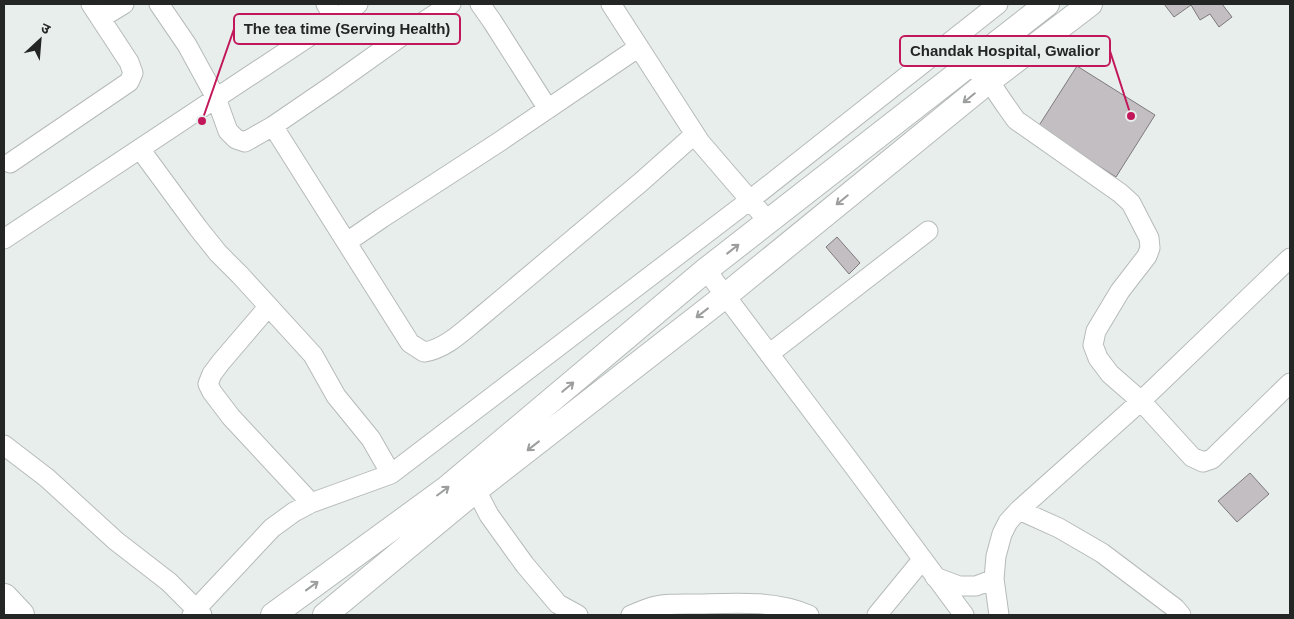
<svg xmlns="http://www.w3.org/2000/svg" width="1294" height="619" font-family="Arial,'Noto Sans Devanagari',sans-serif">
	<rect width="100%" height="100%" fill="#e8eeeb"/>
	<path fill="#c3bec2" stroke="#7e797d" d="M1164 4H1222L1232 17 1219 27 1210 14 1200 20 1191 5 1174 17Z
		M1077 66 1155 115 1116 177 1038 127Z
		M837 237 860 263 849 274 826 247Z
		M1250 473 1269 494 1237 522 1218 501Z"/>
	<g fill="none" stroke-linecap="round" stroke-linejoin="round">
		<defs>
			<path id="minor" d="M159 4 187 45 216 98 228 131 236 139 245 142 273 126 410 343 424 352C445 349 462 332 478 319L641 182 695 134
				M326 4 335 19
				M480 4 492 21 548 109
				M611 4 700 142 768 221
				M101 18 124 4
				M969 65 989 81 1006 106 1016 120 1120 193 1131 203 1149 238 1150 248 1147 256 1120 291 1096 331 1093 345 1098 358 1110 374 1141 401 1192 457 1203 462 1212 459 1290 383
				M273 126 333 85 406 33 451 4
				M140 149 198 228 218 253 240 275 313 355 336 396 371 439 391 474
				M10 163 129 82 133 73 129 62 91 4
				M4 239 358 4
				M347 242 382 218 499 142 639 47
				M706 270 855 468 964 615
				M268 307 221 362 212 374 208 384 212 392 231 417 311 503
				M769 354 928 231
				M4 445 47 478 116 541 169 582 202 615
				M476 490 489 515 525 565 558 604 578 615
				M1019 510 1059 528 1102 553 1175 608 1181 615
				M935 577 959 586H976L994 579
				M192 615 196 609 272 528 294 512 311 503 391 474 750 200 998 4
				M631 615C637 613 643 610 649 608 663 603 684 604 699 604 735 603 775 600 809 615
				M877 615 922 560
				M999 615 994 579 996 556 1002 534 1008 522 1019 510 1141 401 1290 258"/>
			<path id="tertiary" d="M273 615 447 488 706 270 1047 4
				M325 615 476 490 725 296 989 81 1090 4"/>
			<path id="secondary" d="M4 598 20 615"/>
		</defs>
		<use href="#minor" stroke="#b6bbb8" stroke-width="21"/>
		<use href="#tertiary" stroke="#b6bbb8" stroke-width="26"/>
		<use href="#secondary" stroke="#b6bbb8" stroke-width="30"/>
		<use href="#minor" stroke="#fff" stroke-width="19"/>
		<use href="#tertiary" stroke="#fff" stroke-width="24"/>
		<use href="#secondary" stroke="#fff" stroke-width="28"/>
	</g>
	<defs><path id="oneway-shaft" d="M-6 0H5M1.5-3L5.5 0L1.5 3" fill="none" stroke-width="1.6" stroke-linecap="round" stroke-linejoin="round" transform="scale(1.25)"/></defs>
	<g stroke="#9c9d9d">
		<use href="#oneway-shaft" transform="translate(969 98) rotate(141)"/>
		<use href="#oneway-shaft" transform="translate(842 200) rotate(141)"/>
		<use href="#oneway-shaft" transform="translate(733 249) rotate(-38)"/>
		<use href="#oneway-shaft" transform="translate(702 313) rotate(142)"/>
		<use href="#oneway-shaft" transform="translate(568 387) rotate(-40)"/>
		<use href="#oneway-shaft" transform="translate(533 446) rotate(142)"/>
		<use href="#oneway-shaft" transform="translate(443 491) rotate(-37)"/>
		<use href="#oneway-shaft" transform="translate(312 586) rotate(-36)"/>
	</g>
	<path fill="none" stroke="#c2185b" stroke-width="2" d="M202 121L234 29M1131 116L1110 51"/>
	<g fill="#c2185b" stroke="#e8eeeb" stroke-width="2">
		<circle cx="202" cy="121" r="5"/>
		<circle cx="1131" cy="116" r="5"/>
	</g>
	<g fill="#e8eeeb" stroke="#c2185b" stroke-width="2">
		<rect x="234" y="14" width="226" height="30" rx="5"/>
		<rect x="900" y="36" width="210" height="30" rx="5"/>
	</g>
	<g font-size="15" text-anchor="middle" font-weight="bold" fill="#242625">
		<text x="347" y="34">The tea time (Serving Health)</text>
		<text x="1005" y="56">Chandak Hospital, Gwalior</text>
	</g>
	<rect width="1294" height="619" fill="none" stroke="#242625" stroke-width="10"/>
	<g transform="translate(40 40) rotate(26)" stroke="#e8eeeb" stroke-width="4" paint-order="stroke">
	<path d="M0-4L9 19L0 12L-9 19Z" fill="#242625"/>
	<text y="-8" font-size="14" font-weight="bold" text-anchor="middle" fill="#242625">उ</text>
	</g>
</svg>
